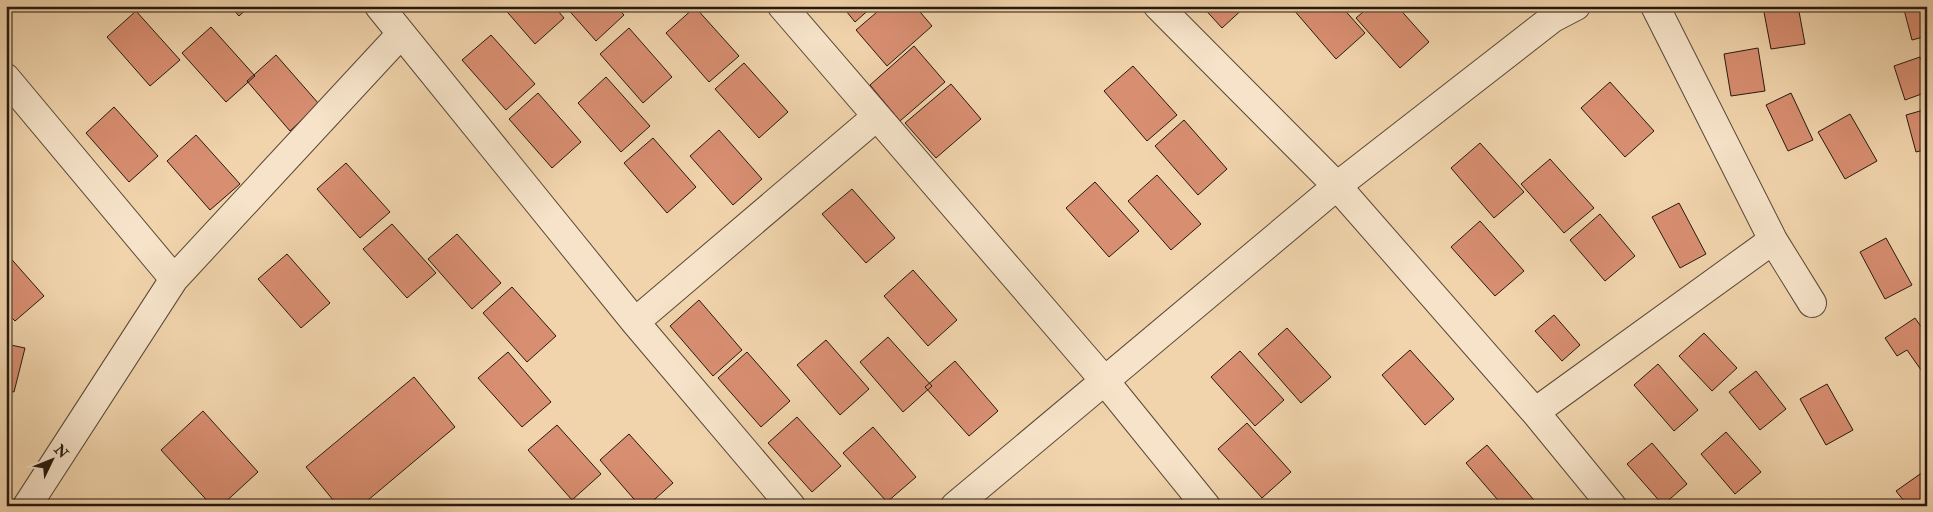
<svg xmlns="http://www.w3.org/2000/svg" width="1933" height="512" font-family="'IM FELL Double Pica',serif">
	<rect width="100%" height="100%" fill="#f1d4ac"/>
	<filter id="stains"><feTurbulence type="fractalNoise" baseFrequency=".004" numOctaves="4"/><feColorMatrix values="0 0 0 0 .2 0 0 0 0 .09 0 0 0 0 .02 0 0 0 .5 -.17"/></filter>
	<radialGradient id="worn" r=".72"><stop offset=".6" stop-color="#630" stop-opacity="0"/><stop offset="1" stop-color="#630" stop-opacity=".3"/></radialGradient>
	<path fill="#d88e71" stroke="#26190f" d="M230 6H250L239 16Z
		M502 6H554L564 18 535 44Z
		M565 6H616L624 15 596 41Z
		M842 6H873L855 22Z
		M884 6H915L932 26 887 66 856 30Z
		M1202 6H1246L1222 28Z
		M1296 6H1341L1365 33 1336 59 1293 9Z
		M1370 6H1397L1429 42 1400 68 1356 18Z
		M1798 6 1805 44 1771 49 1763 7Z
		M1903 6H1927V36L1912 40Z
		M695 7 739 56 709 82 666 33Z
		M136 11 180 60 150 86 107 37Z
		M211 27 255 76 226 102 182 53Z
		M629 28 672 77 643 103 600 54Z
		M491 35 535 84 506 110 462 60Z
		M914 46 945 82 900 121 870 85Z
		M1758 48 1765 91 1731 96 1724 54Z
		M276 55 319 104 290 131 247 81Z
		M1920 57 1927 76V92L1905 100 1894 66Z
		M744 63 788 112 759 138 715 89Z
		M1133 66 1177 115 1147 141 1104 91Z
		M606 77 650 126 621 152 578 103Z
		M1610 82 1654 131 1625 157 1581 108Z
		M951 84 981 119 936 158 905 123Z
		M538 93 581 142 552 168 509 119Z
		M1791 93 1813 140 1788 151 1766 105Z
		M114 107 158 156 129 182 86 133Z
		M1927 109V149L1916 152 1906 115Z
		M1850 114 1877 161 1845 179 1818 132Z
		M1184 120 1227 169 1198 195 1155 146Z
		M719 130 762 179 733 205 690 156Z
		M196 135 240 184 210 210 167 161Z
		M653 138 696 187 667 213 624 163Z
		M1480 143 1524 192 1494 218 1451 168Z
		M1550 159 1594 208 1564 233 1521 184Z
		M346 163 390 212 360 238 317 189Z
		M1157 175 1201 224 1171 250 1128 201Z
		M1095 182 1139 231 1109 257 1066 208Z
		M852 189 895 238 866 263 822 214Z
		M1679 203 1706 254 1680 268 1652 217Z
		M1600 214 1635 256 1605 281 1570 240Z
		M1480 221 1524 271 1495 296 1451 247Z
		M392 224 436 273 407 298 363 249Z
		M457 234 501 283 472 309 428 259Z
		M1886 238 1912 285 1885 299 1860 252Z
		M6 253 44 296 15 321 6 312Z
		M287 254 330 303 301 328 258 279Z
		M913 270 957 320 928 346 884 296Z
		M512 287 556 336 527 362 483 313Z
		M699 300 742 350 713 376 670 326Z
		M1554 315 1580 345 1562 361 1535 331Z
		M1915 318 1927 335 1926 377 1907 350 1897 356 1885 338Z
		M1287 328 1331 377 1301 403 1258 354Z
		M1704 333 1737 368 1712 391 1679 356Z
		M888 337 932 386 903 412 860 362Z
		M826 340 869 389 840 415 797 365Z
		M6 344 25 348 14 392 6 390Z
		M1410 350 1454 399 1425 425 1382 375Z
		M1240 351 1284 400 1255 426 1211 377Z
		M508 352 551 402 522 427 478 378Z
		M747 352 790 401 761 427 718 378Z
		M955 361 998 411 969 436 925 387Z
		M1658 364 1698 410 1674 431 1634 385Z
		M1756 371 1786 409 1760 430 1729 392Z
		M414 377 455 427 361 506H338L306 467Z
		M1827 384 1853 430 1826 445 1800 399Z
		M203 411 258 472 221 506H212L161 450Z
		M797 417 841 466 812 492 768 443Z
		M1247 423 1291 472 1262 498 1218 449Z
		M557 425 601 474 572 500 528 450Z
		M873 427 916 477 887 502 843 453Z
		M1726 432 1761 472 1735 494 1701 454Z
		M629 434 673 483 647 506H640L600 460Z
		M1652 443 1687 484 1663 505 1627 464Z
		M1487 445 1539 506H1503L1466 463Z
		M1923 472 1927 477V506H1908L1896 491Z"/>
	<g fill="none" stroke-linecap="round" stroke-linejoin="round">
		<defs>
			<path id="minor" d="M379 6 635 322 791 506
				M782 6 1104 380 1206 506
				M1158 6 1337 186 1535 412 1612 506
				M1655 6 1773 240 1812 303
				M6 78 174 279
				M635 322 876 117
				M1535 412 1773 240
				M27 506 174 279 401 34
				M955 506 1337 186 1553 18 1576 6"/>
		</defs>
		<use href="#minor" stroke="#594836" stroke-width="30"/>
		<use href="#minor" stroke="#f6e3c9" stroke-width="28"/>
	</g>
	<rect width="1933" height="512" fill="none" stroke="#f1d4ac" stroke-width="25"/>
	<rect x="8" y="8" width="1918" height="497" fill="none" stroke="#26190f" stroke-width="2.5"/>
	<rect x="12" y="12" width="1908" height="487" fill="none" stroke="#26190f"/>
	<g transform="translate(52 460) rotate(47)" stroke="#f6e3c9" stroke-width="4" paint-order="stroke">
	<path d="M0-4L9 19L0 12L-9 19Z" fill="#26190f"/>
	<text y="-8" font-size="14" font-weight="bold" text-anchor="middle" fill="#26190f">N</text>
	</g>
	<rect width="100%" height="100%" filter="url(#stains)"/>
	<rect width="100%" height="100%" fill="url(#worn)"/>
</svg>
